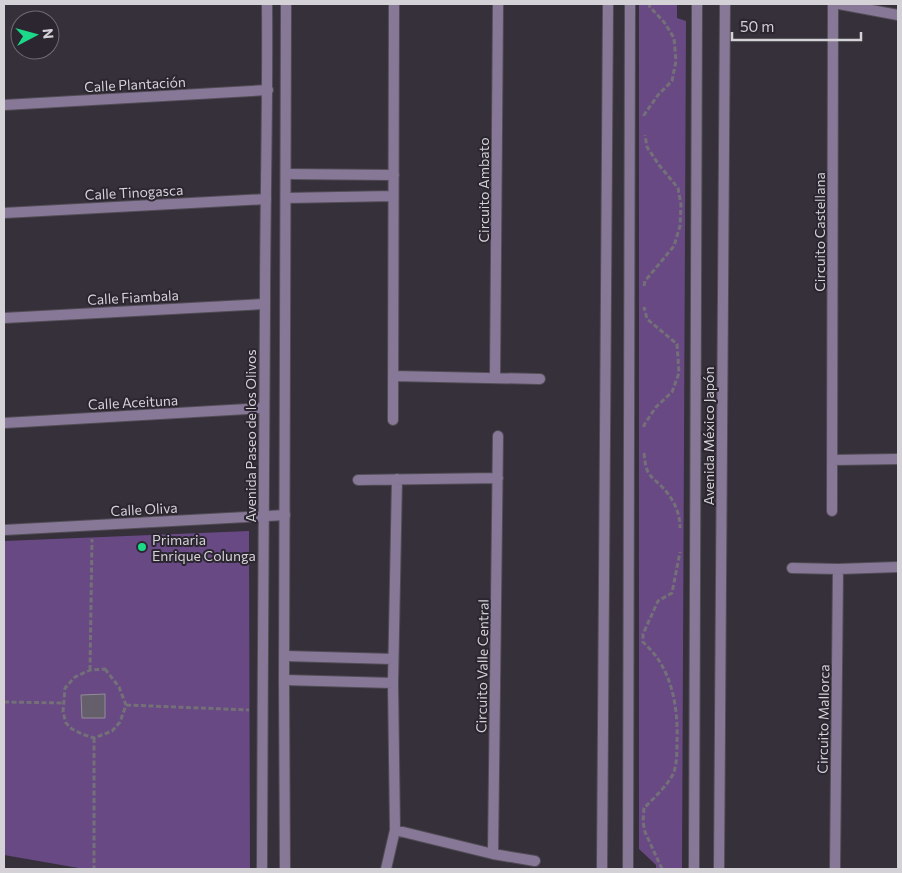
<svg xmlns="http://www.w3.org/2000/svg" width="902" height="873" font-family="Commissioner,sans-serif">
	<rect width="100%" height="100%" fill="#35303a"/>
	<path fill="#684984" d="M639 4H677V18L686 21 682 869H656V865L639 849Z
		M249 531 250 869H84L4 855V541Z"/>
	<path fill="#645f6a" stroke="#938d99" d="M105 694V718H82L81 695Z"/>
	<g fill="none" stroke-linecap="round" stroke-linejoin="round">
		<defs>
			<path id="minor" d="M839 4 898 15
				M4 105 268 90
				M286 174 394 175
				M286 198 393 196
				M4 213 266 199
				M4 318 265 304
				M393 376 540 379
				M495 377 498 4
				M393 420 394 4
				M4 423 264 408
				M833 460 898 459
				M358 480 498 478
				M832 511 833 4
				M4 530 285 515
				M792 568 838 569 898 567
				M285 656 393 659
				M284 680 393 683
				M395 830 493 854 535 861
				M493 854 498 436
				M386 869 395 830 393 683 397 479
				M602 869 608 4
				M835 869 838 569"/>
			<path id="tertiary" d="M262 869C263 682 263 495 265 308 265 207 268 105 267 4
				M285 869 284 680 286 4
				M628 869 630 4
				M694 869 697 4
				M719 869 725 4"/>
		</defs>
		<use href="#minor" stroke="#524d56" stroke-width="12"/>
		<use href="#tertiary" stroke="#524d56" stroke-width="12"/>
		<path stroke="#747078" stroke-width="3" stroke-dasharray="5 2.5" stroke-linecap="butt" d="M644 116V115L658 95 672 81 676 61 674 38 664 22 650 7 649 4
			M644 286 645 281 674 246 680 226 681 205 678 188 659 165 647 147 645 135
			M644 427V425L656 407 672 392 679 373 677 344 647 319 644 307
			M644 453C645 460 645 466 648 472 652 479 659 483 664 489 674 500 680 513 680 528
			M105 669 119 687 126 705 120 722 112 731 94 738 82 734 72 729 66 723 63 712 65 688 75 677 90 670Z
			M90 670 92 539
			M4 702 64 703
			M126 705 249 710
			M94 738V869
			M662 869 645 832 643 822 644 808C653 799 669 784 674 772 677 762 677 752 677 741 678 713 674 683 658 659 654 653 648 647 643 642V634L658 601 672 593 680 552"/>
		<use href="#minor" stroke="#887898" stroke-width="10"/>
		<use href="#tertiary" stroke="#887898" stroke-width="10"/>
	</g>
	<circle fill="#1bd988" stroke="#2b2630" stroke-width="2" cx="142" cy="547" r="5"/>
	<g text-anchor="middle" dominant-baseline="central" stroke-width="4" stroke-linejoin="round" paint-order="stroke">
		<g font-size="14" fill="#d4d1d7" stroke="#2b2630">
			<text transform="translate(135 84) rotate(-3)">Calle Plantación</text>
			<text transform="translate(483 190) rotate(-90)">Circuito Ambato</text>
			<text transform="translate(134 192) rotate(-3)">Calle Tinogasca</text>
			<text transform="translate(819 232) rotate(-90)">Circuito Castellana</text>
			<text transform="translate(133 297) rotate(-3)">Calle Fiambala</text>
			<text transform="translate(133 402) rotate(-3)">Calle Aceituna</text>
			<text transform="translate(250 436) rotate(-90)">Avenida Paseo de los Olivos</text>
			<text transform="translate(708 436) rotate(-90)">Avenida México Japón</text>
			<text transform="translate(144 509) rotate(-3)">Calle Oliva</text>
			<text transform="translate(482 666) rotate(-89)">Circuito Valle Central</text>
			<text transform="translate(823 719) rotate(-89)">Circuito Mallorca</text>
		</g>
		<g font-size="14" fill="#d4d1d7" stroke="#2b2630" text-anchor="start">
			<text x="152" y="539">Primaria<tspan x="152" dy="16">Enrique Colunga</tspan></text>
		</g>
	</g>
	<rect width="902" height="873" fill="none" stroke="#d4d1d7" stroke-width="10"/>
	<g transform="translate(35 35) rotate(84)"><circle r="24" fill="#2b2630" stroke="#6f6a73"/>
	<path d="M0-4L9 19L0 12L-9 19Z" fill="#1bd988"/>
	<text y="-8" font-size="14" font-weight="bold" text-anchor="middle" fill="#d4d1d7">N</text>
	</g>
	<path d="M732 32v8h129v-8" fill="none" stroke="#d4d1d7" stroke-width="2.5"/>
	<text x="740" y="32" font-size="15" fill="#d4d1d7" stroke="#2b2630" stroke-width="4" paint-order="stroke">50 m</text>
</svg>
